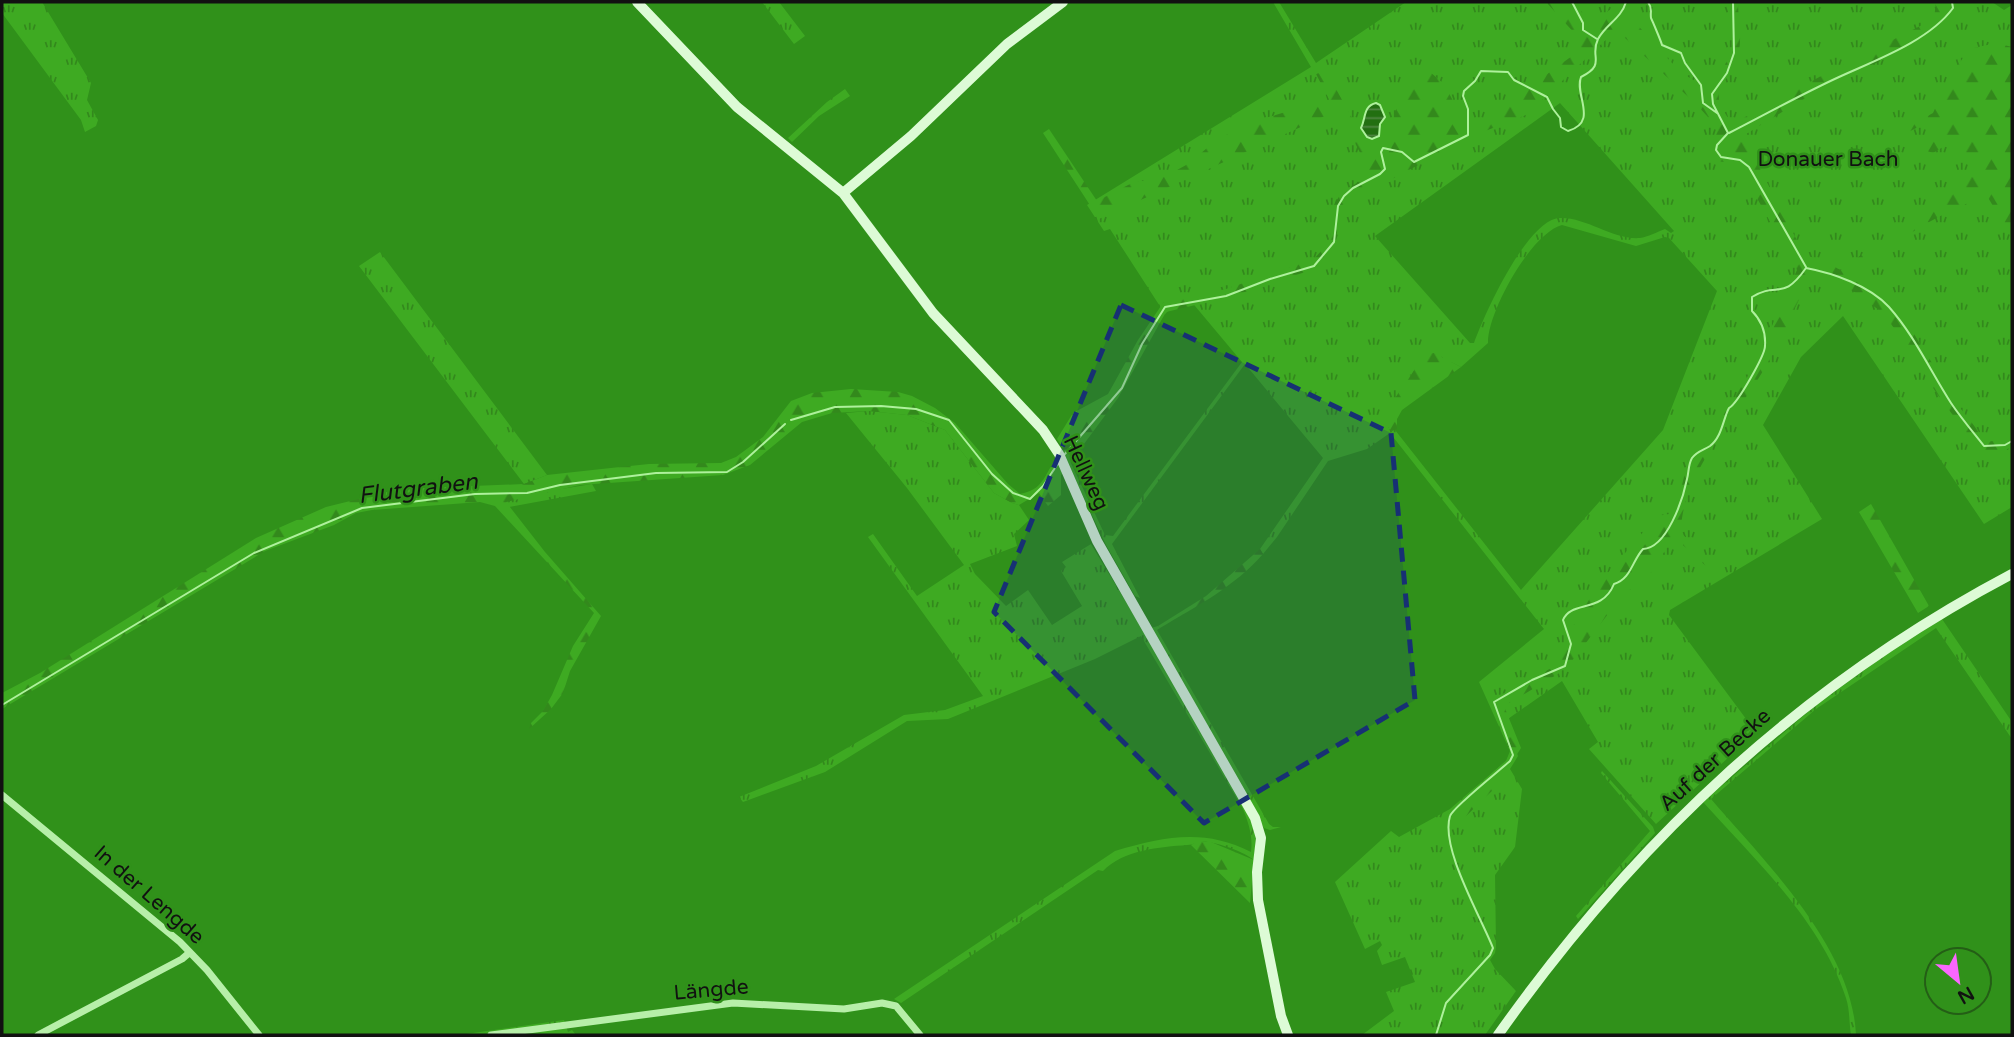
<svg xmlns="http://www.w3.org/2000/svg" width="2014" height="1037" font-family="'Varela Round',sans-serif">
	<defs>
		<pattern id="grass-tufts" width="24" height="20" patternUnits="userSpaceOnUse" patternTransform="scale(1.75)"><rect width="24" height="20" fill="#3eaa22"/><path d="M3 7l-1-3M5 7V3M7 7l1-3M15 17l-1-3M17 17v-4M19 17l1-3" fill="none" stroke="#33891c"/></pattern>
		<pattern id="forest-firs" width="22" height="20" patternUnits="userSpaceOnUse" patternTransform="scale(1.75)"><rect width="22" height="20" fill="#3eaa22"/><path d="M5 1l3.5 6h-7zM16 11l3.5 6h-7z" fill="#33891c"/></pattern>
		<pattern id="water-rules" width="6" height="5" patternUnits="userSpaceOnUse" patternTransform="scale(1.75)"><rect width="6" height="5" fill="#226f11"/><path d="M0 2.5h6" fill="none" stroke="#4f8543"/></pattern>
	</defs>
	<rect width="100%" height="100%" fill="#30911a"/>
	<path fill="url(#grass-tufts)" fill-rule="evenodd" d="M2 2H42L91 83 87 100 98 120 96 126 85 132 81 120 2 13Z
		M762 2H779L805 36 794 44Z
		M1273 2H1279L1316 63 1406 2H1992L2004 10 2012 5V507L1984 524 1843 316 1801 357 1763 425 1822 519 1670 610 1669 615 1755 731 1754 734 1656 824 1589 749 1598 742 1562 681 1505 721 1518 756 1510 769 1522 789 1515 847 1495 875 1496 946 1495 953 1490 960 1495 969 1516 991 1485 1035H1362L1394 1011 1386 992 1415 982 1405 957 1382 965 1377 951 1382 945 1380 941 1365 949 1335 882 1391 831 1399 837 1450 809 1506 761 1510 751 1479 682 1544 629 1390 433 1367 449 1328 461 1277 537 1263 554 1260 549 1323 458 1245 364 1112 544 1140 598 1135 596 1106 545 1068 464 1070 461 1105 535 1113 536 1242 362 1190 300 1175 304 1165 314 1110 229 1104 231 1087 205 1311 67ZM1560 103 1674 231 1671 233 1665 229C1657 232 1648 237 1640 238 1613 240 1588 218 1561 218 1528 217 1484 315 1474 343H1470L1375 236ZM1562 225 1636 246 1665 237 1669 238 1717 291 1663 430 1521 590 1395 430 1398 401 1451 362 1461 367 1488 343C1487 313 1531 233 1562 225Z
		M845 89 850 96 819 116 792 142 788 138 827 102Z
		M380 252 547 475 524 484 359 266Z
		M869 411 907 415 945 430 994 493 1012 503 1019 505 1029 520 1014 534 1017 546 970 564 975 574 1006 606 1028 590 1052 625 1082 606 1061 571 1066 567 1062 562 1091 544 1178 688 1251 816 1256 834 1254 860C1244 852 1222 844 1208 842 1199 840 1195 845 1187 845 1160 847 1123 850 1103 871L1098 870 901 1003 894 999 1115 851C1164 837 1203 828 1251 852 1253 837 1249 824 1243 809L1141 636 1095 659 948 719 907 721 825 772 743 802 739 797 816 766 904 715 945 710 983 696 868 537 873 534 917 596 964 565 907 488 846 413Z
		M592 484 596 491 509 507 505 502 543 492Z
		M1942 619 2012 722V739L1936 628 1816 709 1711 799C1766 863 1852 947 1856 1035H1851C1849 1023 1850 1010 1846 998 1821 921 1756 861 1703 802L1815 706 1884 656Z
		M1158 626 1160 628 1157 630 1269 824 1273 827H1281L1270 830 1264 828 1151 628Z
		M1602 771 1653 827 1655 833 1578 919 1576 916 1650 831 1601 773Z
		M564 1020 568 1032 572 1030 576 1035H459Z"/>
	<path fill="url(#forest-firs)" d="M1546 2H1575L1594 29 1609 10C1641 17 1659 54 1683 73 1691 80 1702 84 1711 89L1731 54 1733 42 1728 2H1738C1738 18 1742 35 1739 51 1734 86 1700 84 1733 124L1776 99 1934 19 1936 2H1955L1956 9C1930 44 1875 62 1837 81 1804 98 1774 117 1743 136L1804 254 1841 270C1853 262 1864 252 1876 244 1909 222 1948 204 1974 174L1955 145 1943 147 1933 153 1927 151 1925 145 1941 130 1935 118 1850 163 1847 161 1933 113 1948 80 1969 49 1996 43 2012 47V237L1987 196C1936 214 1899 238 1858 272L1896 304 1957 404 1987 442 2003 439 2012 433V446L1988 462 1937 394 1907 346 1883 313 1849 288 1811 275C1795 307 1781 340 1763 371 1735 418 1680 477 1681 533L1724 573 1719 578 1673 536 1654 570 1621 597 1572 661 1558 674 1504 706 1521 748 1496 787 1462 820 1445 815 1509 758 1511 753 1491 707 1493 699 1559 664 1565 639 1600 582 1657 516 1675 513 1689 457 1706 443 1754 366 1797 270 1738 164 1717 161 1711 152 1718 128 1697 105 1624 37 1612 34 1526 115 1475 135 1341 206 1335 245 1317 268 1233 296 1166 312 1118 398 1061 475V495L1048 506 1039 493 1019 505 1012 503 994 493 945 430 907 415 869 411 832 413 802 422 750 465 723 475 580 485 506 502 545 552 601 616 570 671 563 693 551 709 529 729 531 723 543 711 552 695 573 646 594 613 495 506 480 502 372 510 356 513 334 525 265 551 2 709V693L40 673 256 538 326 507 399 489 524 484 547 475 611 468 649 464 721 463 736 457 763 437 791 401 812 393 851 389 898 392 912 396 935 408 955 423 1008 484 1020 494C1049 489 1044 467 1064 450L1057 439 1073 413 1108 394 1138 340 1163 303 1182 295 1204 294 1226 289 1314 259 1330 241 1334 205 1341 193 1371 174 1338 110 1099 219 1043 133 1049 129 1097 201 1132 183 1166 176 1188 164 1219 138 1269 117 1308 105 1331 103 1316 74 1326 71 1367 145H1385L1392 141 1395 112 1410 74 1422 65 1444 84 1467 127 1474 129 1484 125 1513 99 1572 56 1578 37Z
		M1434 353 1461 367 1402 410 1397 419V429L1392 431 1389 429V407L1425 354Z
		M1871 504 1929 606 1918 613 1859 512Z
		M1260 549 1263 554C1234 587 1197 606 1160 628L1158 626 1206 596Z
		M1198 841 1211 842 1254 860 1250 903 1191 845Z"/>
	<path fill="url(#water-rules)" stroke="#aef19c" stroke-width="2" d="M1376 103 1380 105 1385 117 1380 124 1379 136 1372 139 1367 137 1361 128C1366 118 1363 106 1376 103Z"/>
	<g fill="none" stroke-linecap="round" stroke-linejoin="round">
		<path stroke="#aef19c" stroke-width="2" d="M1572 2 1583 23V30L1597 39
			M1648 2C1653 9 1650 11 1651 18 1652 20 1661 41 1662 45L1681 53 1685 63 1701 85 1703 103 1717 113
			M1733 2 1734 53 1727 73 1712 94 1713 104 1728 133 1717 145 1716 150 1721 157 1740 160 1749 167 1806 267
			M1729 133C1766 114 1802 94 1839 77 1876 60 1929 41 1953 8L1952 2
			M791 420 835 407 881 406 916 409 949 420 992 474 1013 493 1030 499 1043 486 1059 462
			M1064 455 1122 388 1142 344 1165 307 1226 296 1270 279 1314 266 1334 242 1338 206 1344 196 1353 188 1380 174 1385 169 1381 152 1383 148 1402 152 1414 162 1468 135V109L1463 96 1464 91 1475 81 1481 71 1508 72 1514 80 1547 97 1553 109 1560 118 1561 127 1568 131C1599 122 1574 95 1581 77 1607 64 1589 57 1598 39 1606 24 1621 19 1626 2
			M2 705 254 553 362 508 475 494 527 493 560 485 656 473 727 472 743 462 785 424
			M1436 1035 1446 1003 1490 955 1493 948C1481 917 1440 848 1450 816 1452 808 1500 770 1510 761L1513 755 1494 702 1532 680 1565 666 1571 644 1563 620C1571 600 1602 614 1614 584 1631 579 1632 561 1643 549 1667 548 1683 499 1687 479 1689 472 1688 465 1692 458 1697 451 1704 450 1710 446 1722 437 1723 419 1729 408 1738 403 1765 355 1765 346 1766 332 1761 320 1752 311V297C1778 281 1782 302 1806 268 1833 273 1870 286 1889 307 1914 335 1931 372 1951 403 1961 418 1973 432 1984 446L2005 445 2012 441"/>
		<path stroke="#b7efa9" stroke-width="7" d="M2 795 180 942 207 970 259 1035
			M38 1035 182 959 189 953
			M491 1035 733 1003 844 1009 882 1003 896 1006 920 1035"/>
		<path stroke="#ddfbd6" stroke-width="10" d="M637 2 737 107 843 193 933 313 1043 430 1059 454 1097 541 1255 818 1261 838 1257 872 1258 900 1281 1016 1288 1035
			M843 193 911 136 1007 44 1063 2
			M1498 1035C1636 840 1800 686 2012 574"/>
	</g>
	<path fill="#173074" fill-opacity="0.2" stroke="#173074" stroke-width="5" stroke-dasharray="14 9" stroke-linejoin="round" d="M1121 305 1391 433 1415 700 1204 823 994 612Z"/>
	<g text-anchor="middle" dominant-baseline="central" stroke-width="5" stroke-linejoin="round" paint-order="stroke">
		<g font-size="21" fill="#111" stroke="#30911a">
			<text x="1828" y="159">Donauer Bach</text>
		</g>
		<g font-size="21" fill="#111" stroke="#30911a">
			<text transform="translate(1086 473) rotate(65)">Hellweg</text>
			<text transform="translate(1715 760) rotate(-42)">Auf der Becke</text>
			<text transform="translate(149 895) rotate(41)">In der Lengde</text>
			<text transform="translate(711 990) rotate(-5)">Längde</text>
		</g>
		<g font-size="23" font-style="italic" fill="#111" stroke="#30911a">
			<text transform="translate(418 489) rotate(-7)">Flutgraben</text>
		</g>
	</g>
	<rect width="2014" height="1037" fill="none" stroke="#111111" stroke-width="7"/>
	<g transform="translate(1958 981) rotate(151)"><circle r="33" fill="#30911a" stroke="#245e16" stroke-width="2"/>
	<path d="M0-5L12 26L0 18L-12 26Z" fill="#f967ff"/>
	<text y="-10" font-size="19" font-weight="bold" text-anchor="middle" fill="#111111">N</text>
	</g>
</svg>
